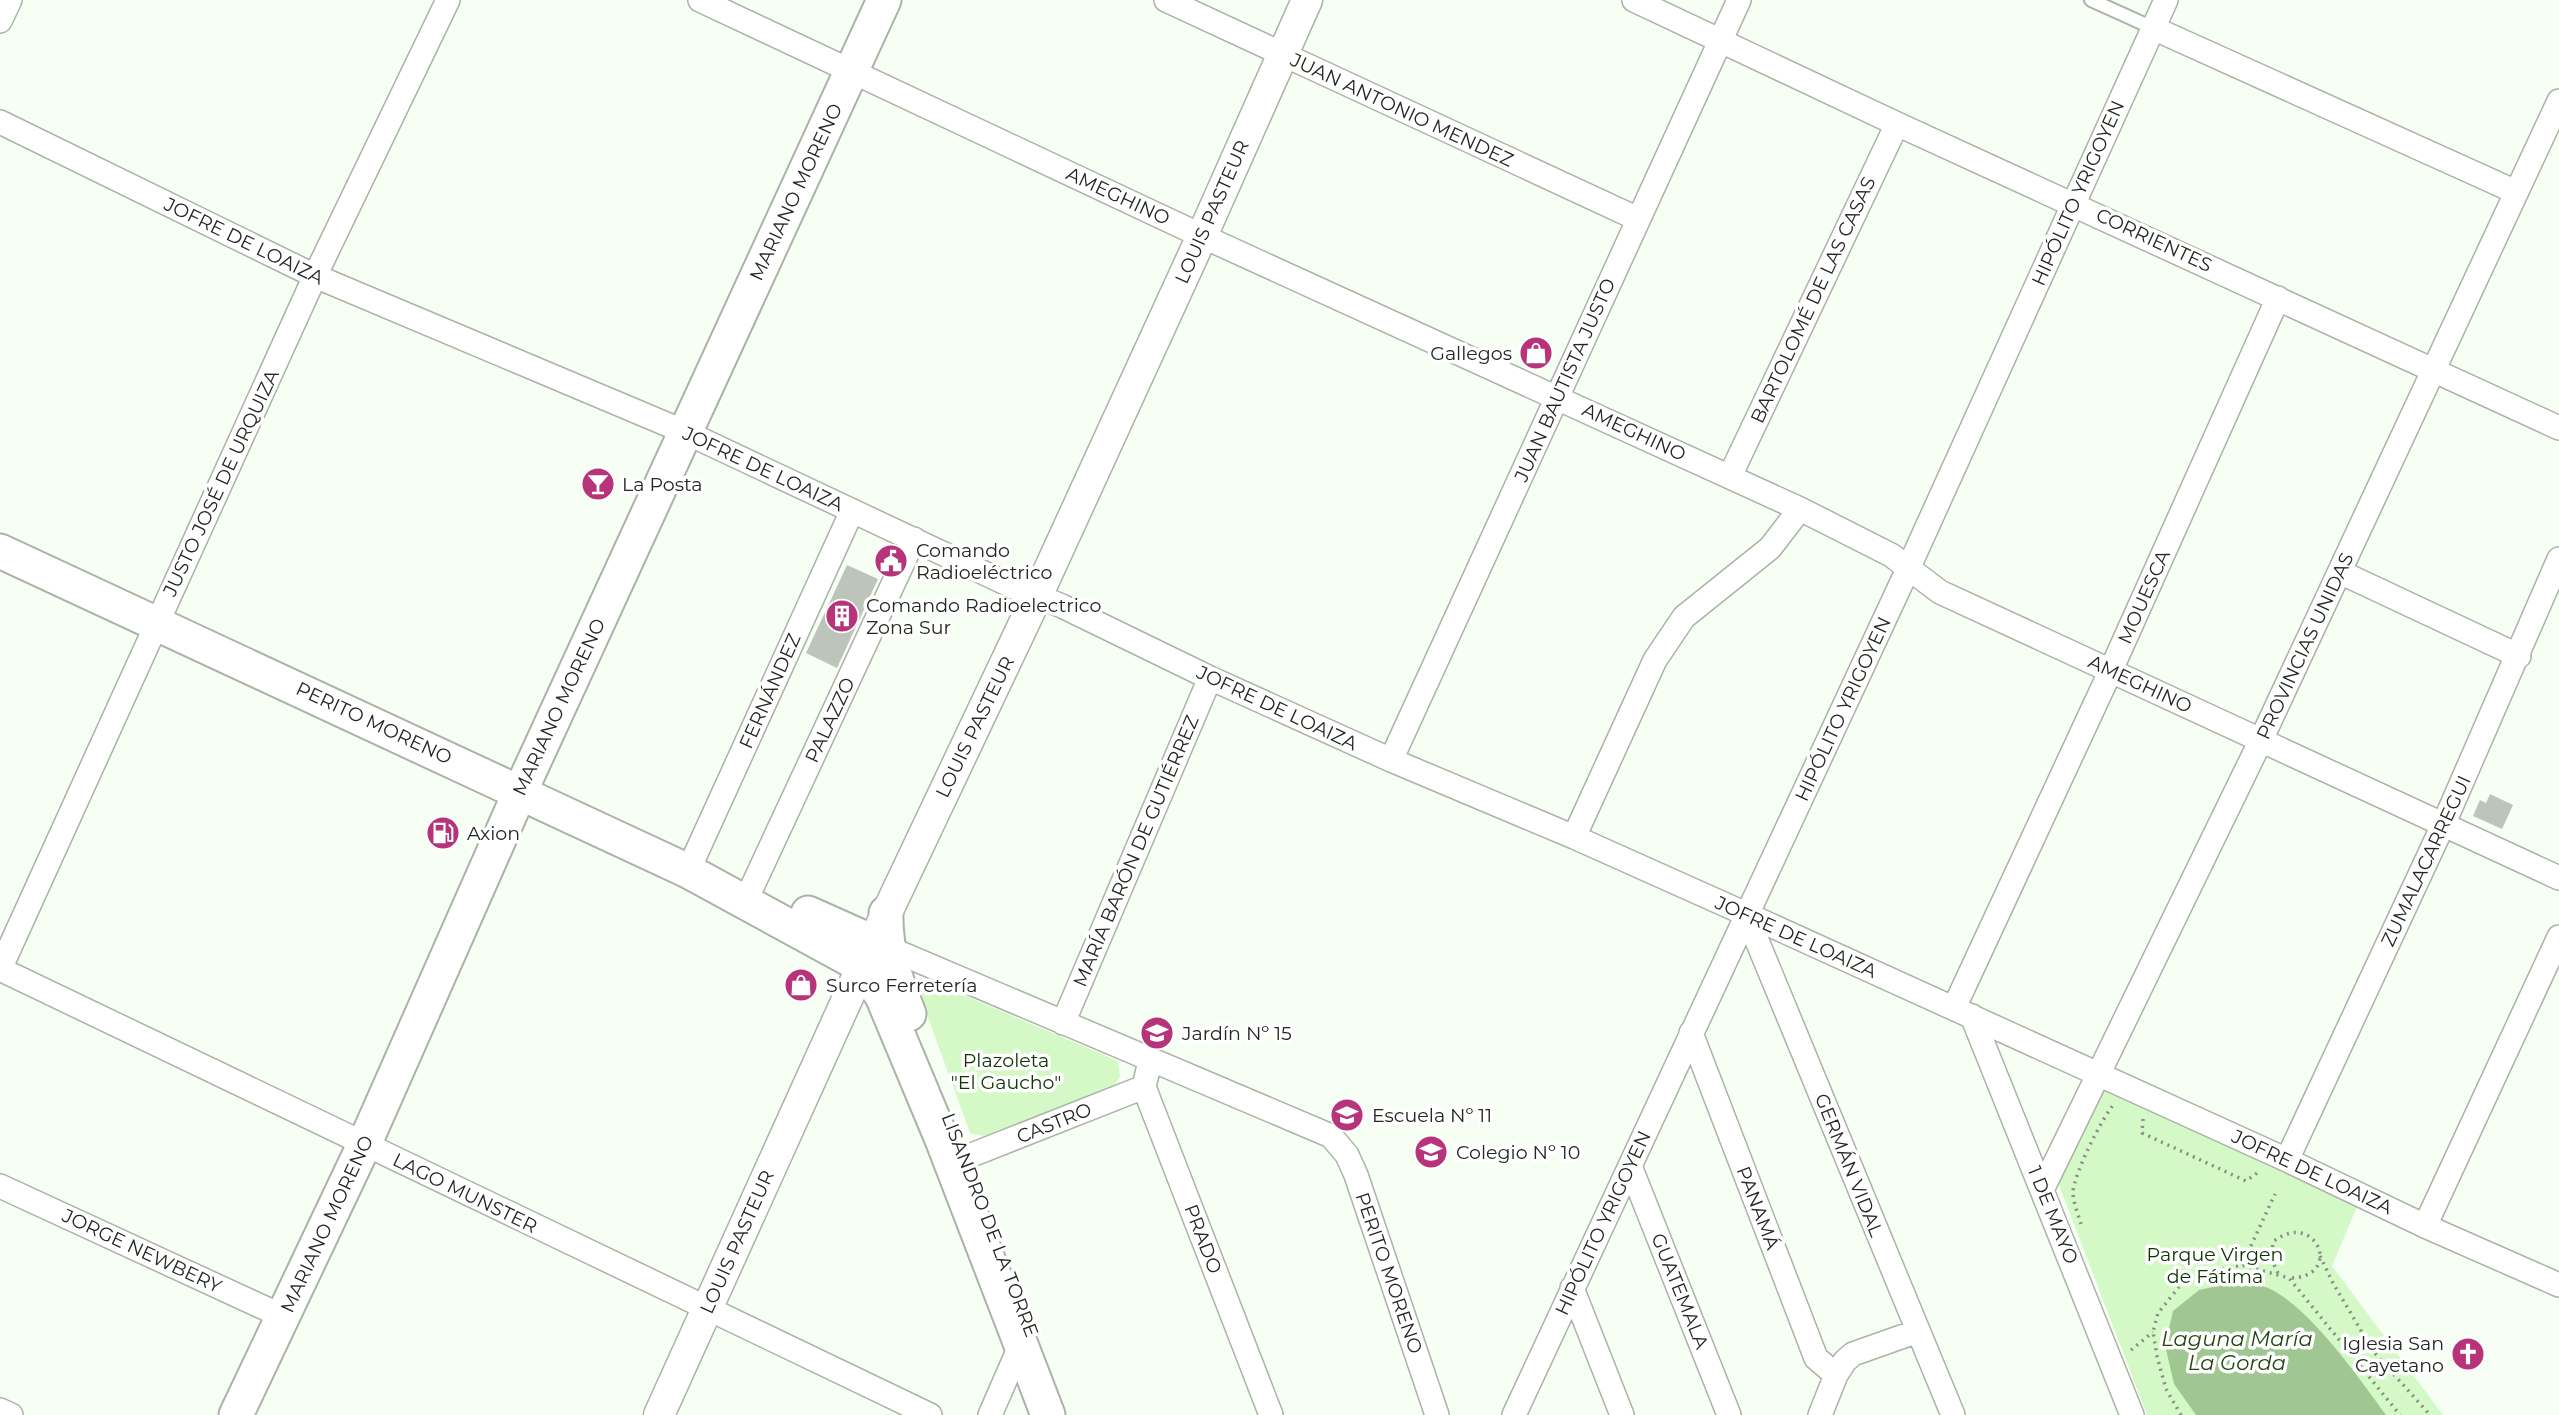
<svg xmlns="http://www.w3.org/2000/svg" width="2559" height="1415" font-family="Montserrat,sans-serif">
	<rect width="100%" height="100%" fill="#f7fef4"/>
	<path fill="#d4f9c6" d="M926 979 1118 1061 1120 1076 1113 1088 984 1136 970 1133 918 990Z
		M2104 1086 2359 1202 2332 1266 2443 1415H2147L2056 1177Z"/>
	<path fill="#a0c792" d="M2236 1282C2246 1284 2259 1284 2268 1288 2308 1305 2360 1379 2386 1415H2196L2174 1384 2165 1345 2173 1311 2199 1290Z"/>
	<path fill="#bdc4ba" d="M847 565 878 579 837 668 806 653Z
		M2490 794 2513 805 2502 829 2473 816 2480 800 2486 803Z"/>
	<g fill="none" stroke-linecap="round" stroke-linejoin="round">
		<defs>
			<path id="service" d="M2091 0 2153 28"/>
			<path id="minor" d="M700 0 1202 236 1800 509 1891 555 1940 592 2559 878
				M1166 0 1638 219
				M1634 0 1897 124 2559 428
				M0 21 10 0
				M2153 28 2516 192
				M0 122 315 276 685 432 1014 587 1062 606 1210 678 1391 760 1574 837 1746 914 2287 1160 2425 1226 2559 1285
				M1730 476 1897 124
				M2340 572 2519 656
				M1391 760 1739 0
				M1574 837 1655 660 1684 617 1770 548 1800 509
				M688 871 852 511
				M746 900 914 539
				M1746 914 1953 1415
				M879 944 1331 1136 1347 1155 1356 1175 1437 1415
				M0 969 315 276 448 0
				M0 969 930 1415
				M1954 1008 2111 670 2278 298
				M1972 1016 2132 1415
				M1063 1023 1210 678
				M1691 1033 1816 1358 1836 1375
				M1150 1061 1144 1087 1271 1415
				M964 1158 1144 1087
				M2287 1160 2444 823 2559 559
				M1630 1166 1729 1415
				M0 1186 284 1317
				M2043 1188 2261 740 2559 101
				M2425 1226 2559 937
				M1572 1288 1622 1415
				M0 1410 11 1415
				M990 1415 1021 1344
				M1514 1415 1908 569 2166 0
				M1820 1415 1836 1375 1845 1361 1853 1354 1918 1331"/>
			<path id="tertiary" d="M659 1415 873 942 1037 596 1202 236 1307 0"/>
			<path id="secondary" d="M0 551 688 871 862 966 882 996 943 1142 1048 1415
				M808 913 873 942
				M886 913C885 949 896 981 909 1014
				M236 1415 364 1145 520 792 884 0"/>
		</defs>
		<use href="#service" stroke="#abb2a8" stroke-width="16"/>
		<use href="#minor" stroke="#abb2a8" stroke-width="26"/>
		<use href="#tertiary" stroke="#abb2a8" stroke-width="33"/>
		<use href="#secondary" stroke="#abb2a8" stroke-width="37"/>
		<path stroke="#888d87" stroke-width="3.5" stroke-dasharray="2 5" stroke-linecap="butt" d="M2143 1119 2142 1133 2246 1181 2260 1171
			M2081 1224C2078 1214 2073 1202 2073 1192 2074 1174 2102 1117 2115 1103
			M2320 1256 2333 1283 2373 1351 2430 1415
			M2242 1265 2275 1194
			M2278 1273 2270 1256 2274 1241C2316 1209 2345 1278 2289 1278
			M2131 1350 2153 1332
			M2181 1415 2166 1389 2157 1356 2153 1332 2158 1313 2179 1287 2206 1272 2242 1265 2289 1278 2400 1415"/>
		<use href="#service" stroke="#fff" stroke-width="12"/>
		<use href="#minor" stroke="#fff" stroke-width="23"/>
		<use href="#tertiary" stroke="#fff" stroke-width="30"/>
		<use href="#secondary" stroke="#fff" stroke-width="33"/>
	</g>
	<defs>
		<symbol id="shop-disc" viewBox="-11 -11 22 22"><circle r="9.5" fill="#b7347b" stroke="#fff"/><path d="M-5-2.5h2.3a2.7 3.5 0 0 1 5.4 0H5L5.5 6h-11ZM-1.5-2.5h3a1.5 2.3 0 0 0-3 0Z" fill="#fff"/></symbol>
		<symbol id="bar-disc" viewBox="-11 -11 22 22"><circle r="9.5" fill="#b7347b" stroke="#fff"/><path d="M-6-5H6L.8 .8V4.5H3.5V6h-7V4.5H-.8V.8Z" fill="#fff"/></symbol>
		<symbol id="civic-disc" viewBox="-11 -11 22 22"><circle r="9.5" fill="#b7347b" stroke="#fff"/><path d="M-.6-6.5H3V-4.5H.6V-3L4-1V1h2V6H-6V1h2V-1L-.6-3ZM-1.2 2.5V6h2.4V2.5Z" fill="#fff"/></symbol>
		<symbol id="building-disc" viewBox="-11 -11 22 22"><circle r="9.5" fill="#b7347b" stroke="#fff"/><path d="M-4-6H4V6H1V3H-1V6H-4ZM-2.5-4.3h1.7v1.8h-1.7ZM.8-4.3h1.7v1.8H.8ZM-2.5-1h1.7V.8h-1.7ZM.8-1h1.7V.8H.8Z" fill="#fff"/></symbol>
		<symbol id="fuel-disc" viewBox="-11 -11 22 22"><circle r="9.5" fill="#b7347b" stroke="#fff"/><path d="M-5.5-6h7V0h2V4h1.3V-2.5L3-4.5l.8-.8L6-3V5H2.5V1h-1V6h-7ZM-4.2-4.7v3.2H.2V-4.7Z" fill="#fff"/></symbol>
		<symbol id="school-disc" viewBox="-11 -11 22 22"><circle r="9.5" fill="#b7347b" stroke="#fff"/><path d="M0-5L7-2L0 1L-7-2ZM-4 1L0 2.5L4 1V4Q0 6-4 4Z" fill="#fff"/></symbol>
		<symbol id="church-disc" viewBox="-11 -11 22 22"><circle r="9.5" fill="#b7347b" stroke="#fff"/><path d="M-1.2-6h2.4v3.5h3.3v2.4h-3.3V6h-2.4V-.1h-3.3v-2.4h3.3Z" fill="#fff"/></symbol>
	</defs>
	<g fill-rule="evenodd">
		<use href="#shop-disc" x="1517" y="334" width="38" height="38"/>
		<use href="#bar-disc" x="579" y="465" width="38" height="38"/>
		<use href="#civic-disc" x="872" y="542" width="38" height="38"/>
		<use href="#building-disc" x="823" y="597" width="38" height="38"/>
		<use href="#fuel-disc" x="424" y="814" width="38" height="38"/>
		<use href="#shop-disc" x="782" y="966" width="38" height="38"/>
		<use href="#school-disc" x="1138" y="1014" width="38" height="38"/>
		<use href="#school-disc" x="1328" y="1096" width="38" height="38"/>
		<use href="#school-disc" x="1412" y="1133" width="38" height="38"/>
		<use href="#church-disc" x="2449" y="1335" width="38" height="38"/>
	</g>
	<g text-anchor="middle" dominant-baseline="central" stroke-width="7" stroke-linejoin="round" paint-order="stroke">
		<g font-size="19" fill="#232622" stroke="#fff">
			<text transform="translate(1402 110) rotate(25)">JUAN ANTONIO MENDEZ</text>
			<text transform="translate(796 192) rotate(-65)">MARIANO MORENO</text>
			<text transform="translate(2078 193) rotate(-66)">HIPÓLITO YRIGOYEN</text>
			<text transform="translate(1118 196) rotate(25)">AMEGHINO</text>
			<text transform="translate(1212 212) rotate(-66)">LOUIS PASTEUR</text>
			<text transform="translate(2154 240) rotate(25)">CORRIENTES</text>
			<text transform="translate(244 241) rotate(26)">JOFRE DE LOAIZA</text>
			<text transform="translate(1813 300) rotate(-65)">BARTOLOMÉ DE LAS CASAS</text>
			<text transform="translate(1565 380) rotate(-66)">JUAN BAUTISTA JUSTO</text>
			<text transform="translate(1634 432) rotate(25)">AMEGHINO</text>
			<text transform="translate(763 469) rotate(25)">JOFRE DE LOAIZA</text>
			<text transform="translate(221 483) rotate(-65)">JUSTO JOSÉ DE URQUIZA</text>
			<text transform="translate(2144 597) rotate(-66)">MOUESCA</text>
			<text transform="translate(2305 646) rotate(-65)">PROVINCIAS UNIDAS</text>
			<text transform="translate(2140 684) rotate(25)">AMEGHINO</text>
			<text transform="translate(770 691) rotate(-66)">FERNÁNDEZ</text>
			<text transform="translate(559 707) rotate(-65)">MARIANO MORENO</text>
			<text transform="translate(1277 708) rotate(25)">JOFRE DE LOAIZA</text>
			<text transform="translate(1843 709) rotate(-65)">HIPÓLITO YRIGOYEN</text>
			<text transform="translate(830 720) rotate(-65)">PALAZZO</text>
			<text transform="translate(374 723) rotate(25)">PERITO MORENO</text>
			<text transform="translate(975 727) rotate(-64)">LOUIS PASTEUR</text>
			<text transform="translate(1136 851) rotate(-67)">MARÍA BARÓN DE GUTIÉRREZ</text>
			<text transform="translate(2426 861) rotate(-65)">ZUMALACARREGUI</text>
			<text transform="translate(1796 937) rotate(24)">JOFRE DE LOAIZA</text>
			<text transform="translate(1054 1123) rotate(-22)">CASTRO</text>
			<text transform="translate(1849 1165) rotate(68)">GERMÁN VIDAL</text>
			<text transform="translate(2312 1172) rotate(25)">JOFRE DE LOAIZA</text>
			<text transform="translate(465 1193) rotate(26)">LAGO MUNSTER</text>
			<text transform="translate(1758 1208) rotate(69)">PANAMÁ</text>
			<text transform="translate(2053 1215) rotate(68)">1 DE MAYO</text>
			<text transform="translate(1603 1223) rotate(-65)">HIPÓLITO YRIGOYEN</text>
			<text transform="translate(327 1224) rotate(-65)">MARIANO MORENO</text>
			<text transform="translate(990 1225) rotate(69)">LISANDRO DE LA TORRE</text>
			<text transform="translate(1203 1239) rotate(69)">PRADO</text>
			<text transform="translate(737 1242) rotate(-66)">LOUIS PASTEUR</text>
			<text transform="translate(142 1251) rotate(25)">JORGE NEWBERY</text>
			<text transform="translate(1389 1273) rotate(71)">PERITO MORENO</text>
			<text transform="translate(1680 1291) rotate(68)">GUATEMALA</text>
		</g>
		<g font-size="19" fill="#232622" stroke="#fff" text-anchor="start">
			<text x="1512" y="353" text-anchor="end">Gallegos</text>
			<text x="622" y="484">La Posta</text>
			<text x="916" y="550">Comando<tspan x="916" dy="22">Radioeléctrico</tspan></text>
			<text x="866" y="605">Comando Radioelectrico<tspan x="866" dy="22">Zona Sur</tspan></text>
			<text x="467" y="833">Axion</text>
			<text x="826" y="985">Surco Ferretería</text>
			<text x="1182" y="1033">Jardín Nº 15</text>
			<text x="1372" y="1115">Escuela Nº 11</text>
			<text x="1456" y="1152">Colegio Nº 10</text>
			<text x="2444" y="1343" text-anchor="end">Iglesia San<tspan x="2444" dy="22">Cayetano</tspan></text>
		</g>
		<g font-size="19" fill="#0f3300" stroke="#fff">
			<text x="1006" y="1060">Plazoleta<tspan x="1006" dy="22">"El Gaucho"</tspan></text>
			<text x="2215" y="1254">Parque Virgen<tspan x="2215" dy="22">de Fátima</tspan></text>
		</g>
		<g font-size="21" font-style="italic" fill="#224711" stroke="#fff">
			<text x="2237" y="1338">Laguna María<tspan x="2237" dy="24">La Gorda</tspan></text>
		</g>
	</g>
</svg>
